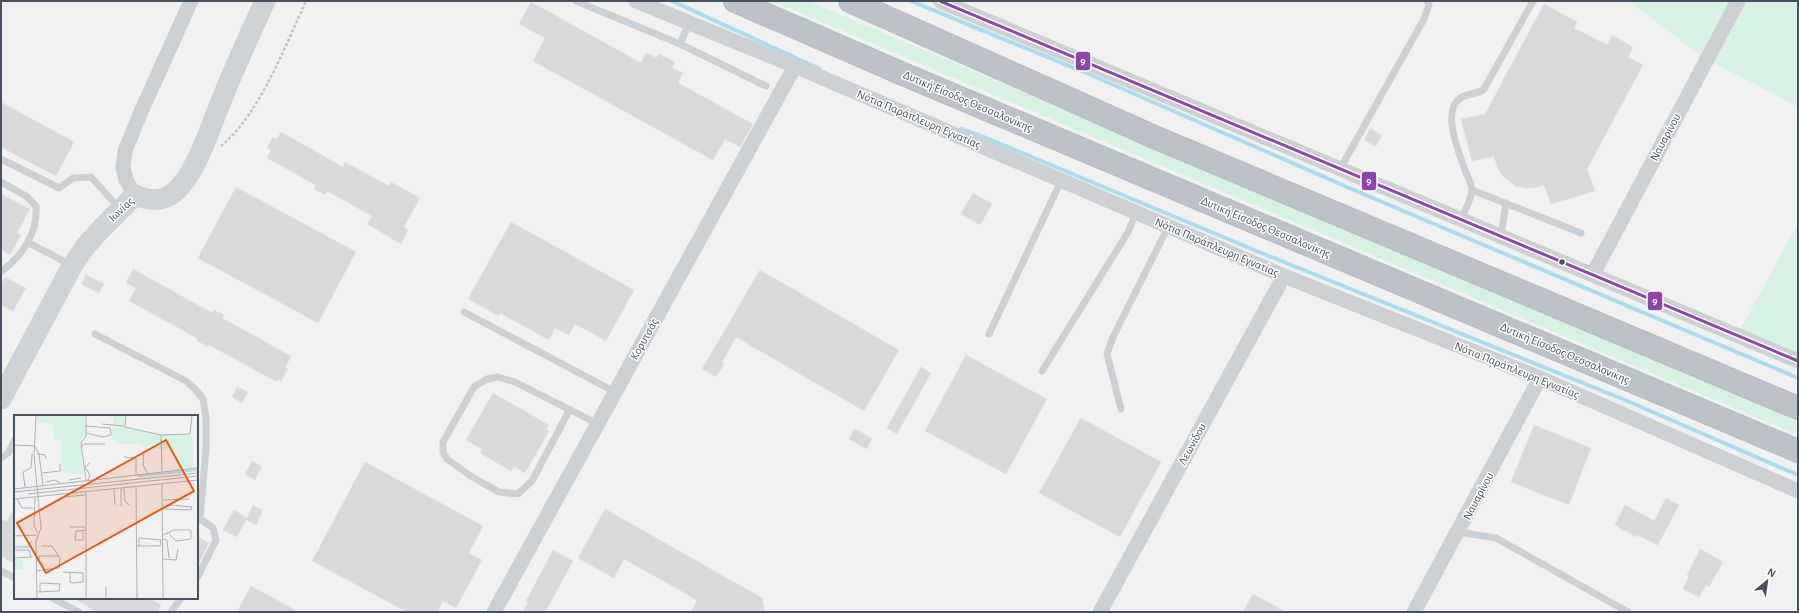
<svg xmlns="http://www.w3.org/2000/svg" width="1799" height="613" font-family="'Alegreya Sans',sans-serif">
	<rect width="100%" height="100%" fill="#f2f1f1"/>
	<path fill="#d5f2e2" d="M772 1H808L1798 419V435Z
		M1629 1H1798V107L1701 56Z
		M1798 223V356L1739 332Z"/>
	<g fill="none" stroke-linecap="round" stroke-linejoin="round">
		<path stroke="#a8ddf0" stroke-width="4" d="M672 1 820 69
			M911 1 1091 75 1361 193 1798 378
			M961 129 984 137 1259 252 1625 400 1798 475"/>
	</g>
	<path fill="#d9d9db" stroke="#e3e3e4" d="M531 2 641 63 646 53 656 58 659 54 675 62 672 68 683 73 678 83 753 124 740 147 725 139 713 160 533 61 545 38 519 24Z
		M1544 4 1577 22 1574 28 1607 45 1612 35 1633 47 1628 57 1643 65 1587 169 1595 191 1551 204 1544 185 1534 188H1525L1515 186 1504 177 1498 170 1494 156 1472 161 1461 119 1485 114Z
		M1 102 74 142 56 176 1 147Z
		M1370 129 1382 135 1376 146 1364 140Z
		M281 132 343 167 345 162 389 186 391 182 420 198 404 227 408 230 401 244 367 224 372 216 327 191 325 195 314 189 316 185 267 158 271 150 267 148 273 137 277 139Z
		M236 187 356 252 318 323 198 258Z
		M973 193 992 204 980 225 961 214Z
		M1 194 30 209 17 233 21 235 10 255 1 250Z
		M511 222 634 290 606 341 575 324 569 335 555 328 549 340 500 313 499 316 468 299Z
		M133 269 212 313 214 310 224 315 222 318 291 356 285 368 288 369 281 381 278 380 277 382 209 345 208 347 196 340 197 338 129 301 136 288 126 283Z
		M760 270 899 350 864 411 736 337 722 362 724 364 716 377 702 369Z
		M86 275 104 284 99 293 81 284Z
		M5 277 26 288 13 311 1 305V285Z
		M966 355 1047 399 1006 474 925 431Z
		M921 367 931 373 897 434 887 428Z
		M237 387 248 392 242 403 232 397Z
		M493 393 549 425 546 430 549 431 525 473 514 467 511 471 480 453 482 449 466 440Z
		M1081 418 1161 462 1120 537 1039 493Z
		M1534 425 1591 448 1569 505 1511 482Z
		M854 429 872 438 867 449 849 439Z
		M252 461 262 466 255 480 245 474Z
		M365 462 483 526 469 553 482 560 456 608 443 601 437 612H407L312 561Z
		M1666 498 1679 505 1658 545 1637 535 1636 537 1615 525 1625 505 1654 521Z
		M253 505 263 510 256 525 246 520Z
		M15 507V564L1 556V519L6 522Z
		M605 509 762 598 765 612H691L697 600 624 559 614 578 578 558Z
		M234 510 247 518 237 537 223 530Z
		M197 536 209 543 197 567Z
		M1700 549 1723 562 1709 587 1706 585 1699 597 1683 589 1689 576 1687 575Z
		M553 550 573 561 545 612H523L528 602 526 601Z
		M251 586 299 612H237Z
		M1253 594 1286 612H1243Z
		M73 598H150L161 605 157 612H97Z"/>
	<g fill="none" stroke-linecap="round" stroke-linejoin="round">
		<defs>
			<path id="highway" d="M735 1 903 74 1798 451
				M850 1 1152 136 1798 408"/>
		</defs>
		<use href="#highway" stroke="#b6bbc1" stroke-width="24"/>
		<path stroke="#bac6c3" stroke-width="2.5" stroke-dasharray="3 2" stroke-linecap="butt" d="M221 146C260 114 285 46 306 1"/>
		<path stroke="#cdd0d2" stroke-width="7" d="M576 1 680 44 766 86
			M680 44 689 23
			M1 159 59 188 73 178 91 177 119 208
			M1340 169 1424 19 1429 5 1427 1
			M1 182 26 196 36 206C38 233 22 256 1 272
			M1472 190 1581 233
			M1461 219C1465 211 1471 200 1472 190 1472 184 1467 176 1465 170 1459 153 1442 113 1459 99 1466 93 1477 95 1484 89L1533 1
			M1501 236 1506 203
			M29 243 71 265
			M464 312 615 392
			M95 334 186 381 196 390 203 399 206 418V448L200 519 213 528 216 540 197 578
			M989 334 1061 181
			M1042 371 1128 232 1136 213
			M570 409 532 481 518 494 499 492 472 477 447 459 443 452V442L474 387 487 379 498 377 515 382 598 424
			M1121 409 1107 354 1113 337 1168 227
			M1 458 8 453 15 440
			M1458 532 1496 538 1628 612
			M1 571 15 578
			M52 598 79 612
			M171 612 181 598"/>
		<path stroke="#cdd0d2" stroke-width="15" d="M636 1 795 66 1284 276 1540 378 1798 491
			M940 1 1798 361
			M135 195 126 180 123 167 125 151 140 114 191 1
			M1593 274 1738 1
			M494 612 795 66
			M1100 612 1284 276
			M1414 612 1540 378"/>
		<path stroke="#ced2d5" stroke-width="21" d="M1 399 72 266 85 247 101 229 135 195C151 202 164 202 177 190 197 171 211 125 222 99 235 66 250 34 265 1"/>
		<use href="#highway" stroke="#bdc2c8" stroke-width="22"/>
		<defs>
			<path id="bus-1" d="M940 1 1798 361"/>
		</defs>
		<use href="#bus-1" stroke="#fff" stroke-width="6"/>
		<use href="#bus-1" stroke="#8e44ad" stroke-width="3"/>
	</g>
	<circle fill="#47525f" stroke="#fff" stroke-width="1.5" cx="1562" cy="262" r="3.5"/>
	<g text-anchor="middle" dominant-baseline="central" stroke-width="3" stroke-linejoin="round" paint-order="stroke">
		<g font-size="12" fill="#47525f" stroke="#fff">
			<text transform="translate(968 101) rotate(23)">Δυτική Είσοδος Θεσσαλονίκης</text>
			<text transform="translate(919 119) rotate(23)">Νότια Παράπλευρη Εγνατίας</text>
			<text transform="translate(1665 137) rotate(-62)">Ναυαρίνου</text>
			<text transform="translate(121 209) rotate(-43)">Ιωνίας</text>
			<text transform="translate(1266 227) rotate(23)">Δυτική Είσοδος Θεσσαλονίκης</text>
			<text transform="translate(1217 247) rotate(23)">Νότια Παράπλευρη Εγνατίας</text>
			<text transform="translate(644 339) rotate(-61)">Κορυτσάς</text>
			<text transform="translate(1565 353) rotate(23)">Δυτική Είσοδος Θεσσαλονίκης</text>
			<text transform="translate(1517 370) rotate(22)">Νότια Παράπλευρη Εγνατίας</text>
			<text transform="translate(1192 444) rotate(-61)">Λεωνίδου</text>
			<text transform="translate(1478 496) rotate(-62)">Ναυαρίνου</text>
		</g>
	</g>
	<g transform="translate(14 415)">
		<rect width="184" height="184" fill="#f2f1f1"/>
		<path d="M22 0H72L71 19 66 27 69 59 47 58V25H41L38 8H22ZM100 0H112L110 11 99 10ZM110 12 150 20H178L179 54 163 55 162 34H147L128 31 127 29H103V25H98L97 14ZM0 144H9V155L0 154Z" fill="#d5f2e2"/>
		<path fill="none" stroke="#a8ddf0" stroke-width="2" d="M124 61 184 55"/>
		<path fill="none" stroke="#aeb1b7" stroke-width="1" d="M22 0 20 40 27 113 22 126 23 184M112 0 111 12 147 20 176 19 178 0M88 9 110 11M72 18 89 22 97 20 96 13 72 11M147 20 148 57M0 30 21 31M21 31 25 39 29 70M68 31 70 29H91M130 36 129 50 134 59M23 39 31 40 32 44M110 42 122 43V60M28 58 46 56V49M55 65 67 63M74 65 76 60 71 52 76 48M72 66 67 28 72 21V0M32 67 41 65 46 68M148 68 149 184M11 72 9 57 17 53 18 39M122 72 123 184M110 73 111 86 115 90M0 74 184 53M100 74 101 90M0 77 184 58M72 77V184M14 79 184 61M49 82 71 80M21 83 20 111 24 118M0 84 184 65M3 84 8 93H19M148 85 175 84M107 91V73M148 93 157 90 178 92M151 94 177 95 178 92M56 112H72M69 115V125H61L62 116H64L72 115M149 120 160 115H175L177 116V124L162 126 155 119M0 121 23 120M149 124 153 125 155 143M123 131H146L147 125 125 123V131M0 132H14L17 126M0 135H15L17 142M0 143 18 142M149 144 162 145 164 134M22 146 25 145V141H44M22 156 45 153 46 143 38 131H27M49 157 69 158M56 157V167L59 168 69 167V158M23 177 45 176 46 169 26 168V176M92 184V171"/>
		<path fill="#e8590c" fill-opacity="0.15" stroke="#e8590c" stroke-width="2" d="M152 25 180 76 32 158 3 108Z"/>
		<rect width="184" height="184" fill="none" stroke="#47525f" stroke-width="2"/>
	</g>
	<g stroke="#fff" stroke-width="1.5">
		<rect x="1075" y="51" width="16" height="20" rx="4" fill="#8e44ad"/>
		<rect x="1361" y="171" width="16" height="20" rx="4" fill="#8e44ad"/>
		<rect x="1647" y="291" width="16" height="20" rx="4" fill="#8e44ad"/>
	</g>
	<g font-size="11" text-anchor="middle" font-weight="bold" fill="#fff">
		<text x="1083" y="65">9</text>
		<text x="1369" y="185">9</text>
		<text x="1655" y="305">9</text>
	</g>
	<rect width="1799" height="613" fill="none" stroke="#47525f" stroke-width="4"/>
	<g transform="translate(1767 581) rotate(29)" stroke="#ffffff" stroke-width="3" paint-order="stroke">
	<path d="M0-3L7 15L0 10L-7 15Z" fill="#47525f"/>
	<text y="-6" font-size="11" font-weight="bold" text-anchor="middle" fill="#47525f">N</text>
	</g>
</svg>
